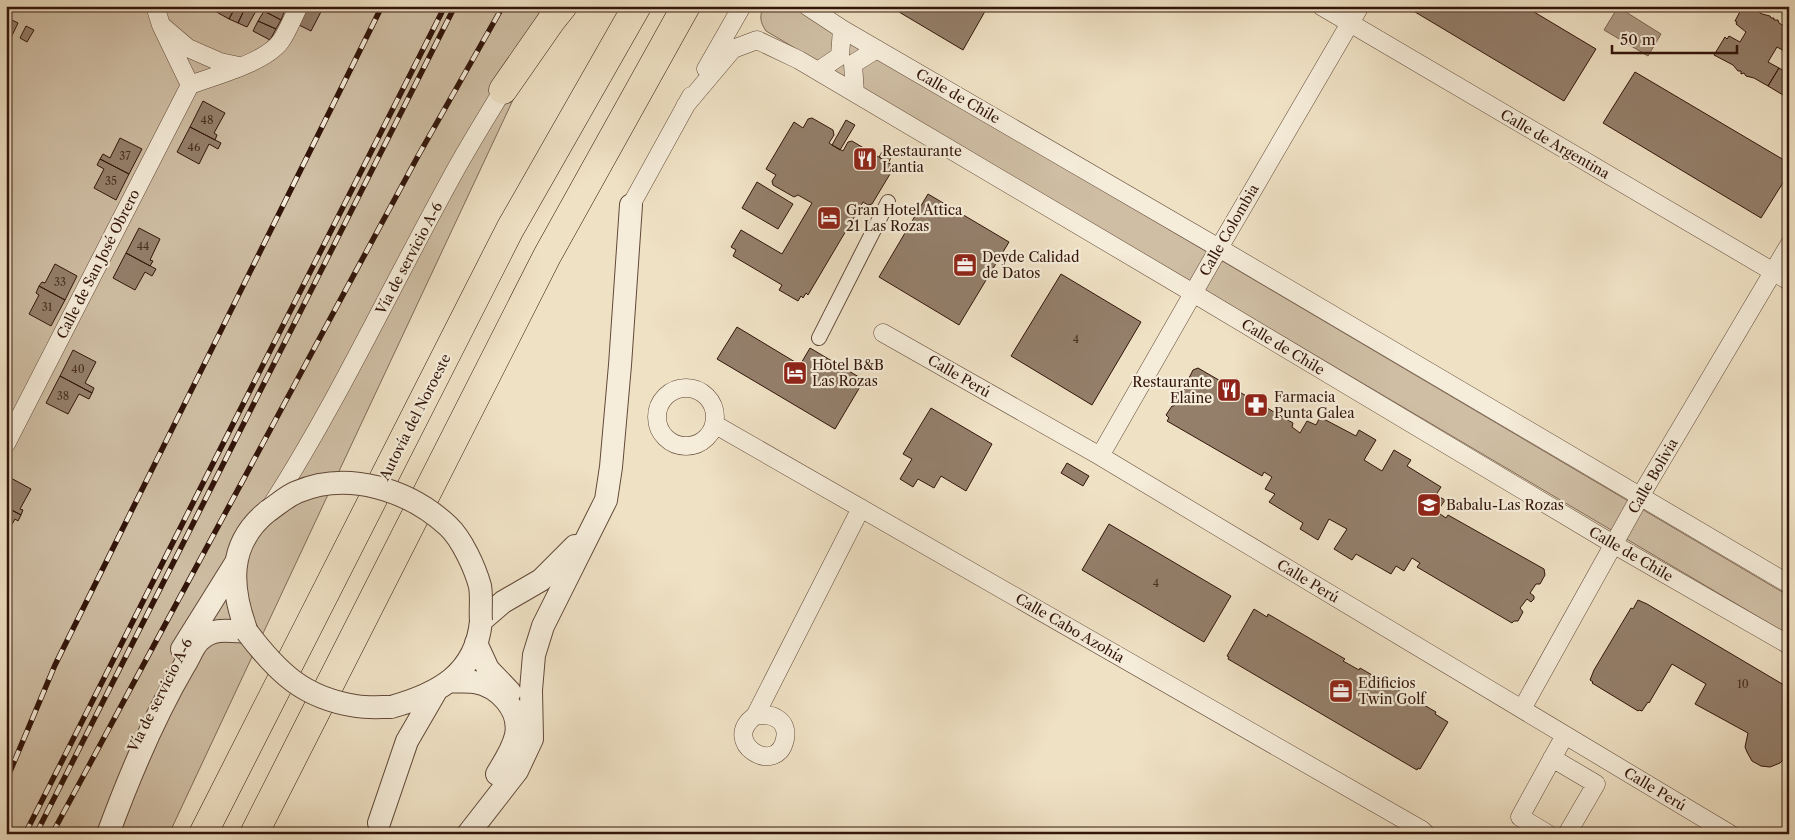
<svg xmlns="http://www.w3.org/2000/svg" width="1795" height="840" font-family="'Libre Caslon Text',serif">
	<rect width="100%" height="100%" fill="#efe1c4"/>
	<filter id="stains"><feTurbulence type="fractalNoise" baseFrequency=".004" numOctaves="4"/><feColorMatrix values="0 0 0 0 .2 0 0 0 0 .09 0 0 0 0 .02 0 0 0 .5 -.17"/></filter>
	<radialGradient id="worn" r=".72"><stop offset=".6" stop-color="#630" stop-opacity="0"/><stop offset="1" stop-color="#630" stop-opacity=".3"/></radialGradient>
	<path fill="#cfbea4" stroke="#806a57" d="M6 6H557L169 834H6Z
		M764 6H791L1789 596V635L766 31C760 22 759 16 764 6Z"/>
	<path fill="#af9c85" stroke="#7d6654" d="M1618 7 1661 34 1648 56 1604 30Z"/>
	<path fill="#947f6b" stroke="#32150a" d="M215 6H236L229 19 213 10Z
		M236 6H246L238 23 229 19Z
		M246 6 256 11 247 27 238 23Z
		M266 6H277L285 10 281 20 264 11Z
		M309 6H324L311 31 299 25Z
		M896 6H988L963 50 894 9Z
		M1405 6H1524L1596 49 1564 101Z
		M1743 6H1749L1762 14 1770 16 1771 18H1774V20H1778L1779 23 1789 29 1788 53 1777 47 1768 62 1779 68 1768 86 1754 78 1746 76 1744 73 1741 74V71H1738L1733 65 1714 55 1725 37 1727 39 1729 36 1740 42 1746 32 1736 24 1737 22 1735 21Z
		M264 11 281 20 276 29 258 21Z
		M6 17 18 23 6 48Z
		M258 21 276 29 270 40 253 31Z
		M26 26 34 30 27 42 20 38Z
		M1779 68 1789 74V101L1783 95 1768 86Z
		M1635 72 1789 163V173L1761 218 1603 123Z
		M203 101 225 113 214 133 217 135 215 140 190 127Z
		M812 118 833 130 834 135 829 143 832 145 843 151 848 142 852 141 892 165 893 169 872 204 868 205 863 202 808 295 806 293 803 298 801 296 798 301 779 290 782 285 733 256 736 250 731 247 741 230 782 254 812 203 798 195 794 197 773 185 772 181 776 175 766 169 794 122 803 128 808 119Z
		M846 120 855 125 840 150 832 145Z
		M190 127 221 143 218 149 209 144 199 164 177 152Z
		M120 138 142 149 129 174 100 159 103 154 110 158Z
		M887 144 896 149 888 163 879 157Z
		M100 159 129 174 116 200 94 188 104 169 97 165Z
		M757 182 793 204 778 229 742 208Z
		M928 194 1009 242 959 325 879 277Z
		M139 228 160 239 150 260 153 261 150 266 126 253Z
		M126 253 156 269 152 276 145 272 135 290 113 278Z
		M55 264 77 276 65 300 39 286 42 282 45 283Z
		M1061 274 1141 322 1092 405 1011 356Z
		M39 286 65 300 51 326 29 314 39 295 36 293Z
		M737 327 800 365 810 348 864 380 835 429 717 359Z
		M73 350 96 362 85 383 94 388 92 393 60 376Z
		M1198 368 1293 423 1292 427 1300 433 1307 421 1316 425 1320 417 1356 436 1359 430 1376 440 1364 460 1382 471 1394 450 1411 460 1407 466 1441 487 1436 495 1445 500 1437 512 1446 518 1448 515 1544 569 1545 575 1540 584H1536L1530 593 1534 596V599L1531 602 1527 599 1520 608 1523 612 1518 621H1514L1512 623 1417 567 1420 563 1412 558 1404 571 1396 566 1391 574 1356 554 1352 560 1334 549 1347 529 1329 519 1318 540 1300 529 1303 523 1269 502 1275 494 1265 489 1272 477 1264 472 1262 476 1167 421 1169 418 1166 415 1172 406H1174L1181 396 1177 394 1176 391 1179 389 1184 390 1190 381 1189 378 1193 370Z
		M60 376 92 393 89 399 79 394 68 414 46 403Z
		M6 398 12 401 6 412Z
		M931 408 992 444 966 491 941 476 934 488 918 479 913 487 900 479 912 459 903 454Z
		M1067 463 1089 476 1083 486 1061 473Z
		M9 477 31 489 20 509 23 510 21 515 6 507V482Z
		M6 507 21 515 18 521 15 519 6 535Z
		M1109 524 1231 596 1204 642 1082 570Z
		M1638 600 1647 604 1789 688V758L1787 756 1780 763 1770 767 1761 766 1752 761 1747 752 1745 747 1748 733 1695 704 1706 684 1672 664 1649 703 1648 702 1642 711 1639 710 1638 711 1592 683 1593 682 1590 680 1594 670 1631 608 1633 609Z
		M1254 609 1267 617 1268 614 1345 659 1343 661 1359 670 1360 668 1436 712 1435 714 1448 722 1420 769 1418 768 1417 770 1228 659 1229 657 1227 656Z
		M1628 829 1636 834H1625Z"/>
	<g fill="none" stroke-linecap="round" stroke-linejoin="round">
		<defs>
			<path id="pedestrian" d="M819 338 888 202"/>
			<path id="minor" d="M155 6 161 25 190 85
				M807 6 842 29 1219 248 1789 584
				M1321 6 1789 281
				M161 25 188 48 220 62 239 66
				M706 69 742 6
				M818 71 840 56 842 29
				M190 85C216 75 265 63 281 41 288 31 293 17 299 6
				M855 93 853 64 877 49
				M685 106 733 49 757 40 799 60 1193 293 1613 544 1789 645
				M631 205 691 96
				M883 333 1100 456 1730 834
				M657 417a29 29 0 1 1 58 0a29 29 0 1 1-58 0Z
				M714 424 1422 830 1426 834
				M6 444 190 85
				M1100 456 1219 248 1360 6
				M271 506C338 401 390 289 450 180 468 146 489 114 508 81
				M1522 709 1641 495 1789 245
				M755 716C771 712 789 720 785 739 777 778 719 742 755 716L861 508
				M1552 758 1596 784 1567 834
				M1548 834 1520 817 1565 735"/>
			<path id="tertiary" d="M476 643 488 669 510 692
				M182 649 235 564
				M450 681C458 682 467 681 474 682 498 686 521 709 516 735 513 749 504 762 497 774
				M391 707C438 694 476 674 481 621L503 602 541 580 575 546
				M379 823 407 741 436 691
				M108 834C129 777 153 719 184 666 189 659 193 646 200 640 213 627 230 631 247 632 230 587 227 544 268 511
				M468 834 517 771 532 739 531 690 534 655 543 626 606 500 611 467 620 365 631 205"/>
			<path id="motorway" d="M503 90 551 21 563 6
				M203 834 510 229 637 6
				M254 834 547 256 686 6"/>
		</defs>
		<use href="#pedestrian" stroke="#614838" stroke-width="16"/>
		<use href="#minor" stroke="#614838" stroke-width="19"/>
		<use href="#tertiary" stroke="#614838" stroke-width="24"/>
		<use href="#motorway" stroke="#32150a" stroke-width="29"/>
		<use href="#pedestrian" stroke="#f5ecd9" stroke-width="14"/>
		<use href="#minor" stroke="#f5ecd9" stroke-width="18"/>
		<use href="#tertiary" stroke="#f5ecd9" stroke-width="22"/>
		<use href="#motorway" stroke="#efe1c4" stroke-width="28"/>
		<defs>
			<path id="rail" d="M6 781 55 665 382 6
				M25 834 445 6
				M36 834 455 6
				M52 834 418 156 503 6"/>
		</defs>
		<use href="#rail" stroke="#32150a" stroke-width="5.5"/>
		<use href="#rail" stroke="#f5ecd9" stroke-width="4" stroke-dasharray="11" stroke-linecap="butt"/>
		<defs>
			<path id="tertiary-bridge" d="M268 511C277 505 287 496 297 492 348 470 409 490 448 526 462 539 475 568 480 586 482 597 480 610 481 621
				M247 632C278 673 304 698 356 706 367 708 380 707 391 707"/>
		</defs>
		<use href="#tertiary-bridge" stroke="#614838" stroke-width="24" stroke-linecap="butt"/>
		<use href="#tertiary-bridge" stroke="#f5ecd9" stroke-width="22"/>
	</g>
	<defs>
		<symbol id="restaurant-square" viewBox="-11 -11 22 22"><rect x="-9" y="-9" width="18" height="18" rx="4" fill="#8f2418" stroke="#f5ecd9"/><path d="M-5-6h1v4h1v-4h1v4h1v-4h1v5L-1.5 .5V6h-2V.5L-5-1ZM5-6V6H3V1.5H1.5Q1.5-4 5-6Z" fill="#fff"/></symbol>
		<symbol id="hotel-square" viewBox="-11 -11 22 22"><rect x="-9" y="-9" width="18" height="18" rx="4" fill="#8f2418" stroke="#f5ecd9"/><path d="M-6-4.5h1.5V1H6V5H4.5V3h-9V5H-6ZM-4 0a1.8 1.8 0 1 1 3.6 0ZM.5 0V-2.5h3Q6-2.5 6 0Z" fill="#fff"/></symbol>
		<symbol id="office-square" viewBox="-11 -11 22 22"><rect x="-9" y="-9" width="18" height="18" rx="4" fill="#8f2418" stroke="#f5ecd9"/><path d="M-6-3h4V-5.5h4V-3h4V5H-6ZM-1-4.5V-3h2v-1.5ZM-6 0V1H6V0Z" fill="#fff"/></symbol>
		<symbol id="pharmacy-square" viewBox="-11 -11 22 22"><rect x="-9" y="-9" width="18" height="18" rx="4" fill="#8f2418" stroke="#f5ecd9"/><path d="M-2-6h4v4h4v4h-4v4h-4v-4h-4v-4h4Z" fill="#fff"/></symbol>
		<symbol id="school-square" viewBox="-11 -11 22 22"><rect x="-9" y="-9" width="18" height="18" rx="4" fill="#8f2418" stroke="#f5ecd9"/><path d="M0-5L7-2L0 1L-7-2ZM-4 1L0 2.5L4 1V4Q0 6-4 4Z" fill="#fff"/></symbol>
	</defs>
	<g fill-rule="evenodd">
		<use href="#restaurant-square" x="851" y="145" width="28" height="28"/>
		<use href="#hotel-square" x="815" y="204" width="28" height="28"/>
		<use href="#office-square" x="951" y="251" width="28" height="28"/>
		<use href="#hotel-square" x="781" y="359" width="28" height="28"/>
		<use href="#restaurant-square" x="1215" y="376" width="28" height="28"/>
		<use href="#pharmacy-square" x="1242" y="391" width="28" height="28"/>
		<use href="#school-square" x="1415" y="491" width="28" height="28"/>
		<use href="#office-square" x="1327" y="677" width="28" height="28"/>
	</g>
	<g text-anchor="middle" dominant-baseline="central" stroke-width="4.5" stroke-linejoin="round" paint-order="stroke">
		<g font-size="11" fill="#4a3022">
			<text x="207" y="120">48</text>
			<text x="194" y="147">46</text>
			<text x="125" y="156">37</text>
			<text x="111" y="181">35</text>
			<text x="143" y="246">44</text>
			<text x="60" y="282">33</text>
			<text x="47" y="307">31</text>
			<text x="1076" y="339">4</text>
			<text x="78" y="369">40</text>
			<text x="63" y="396">38</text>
			<text x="1156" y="583">4</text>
			<text x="1743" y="684">10</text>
		</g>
		<g font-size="14" fill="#32150a" stroke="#f5ecd9">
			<text transform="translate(958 96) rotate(30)">Calle de Chile</text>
			<text transform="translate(1555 144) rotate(30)">Calle de Argentina</text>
			<text transform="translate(1229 230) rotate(-60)">Calle Colombia</text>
			<text transform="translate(409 258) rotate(-62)">Vía de servicio A-6</text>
			<text transform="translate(98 264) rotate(-63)">Calle de San José Obrero</text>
			<text transform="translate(1283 347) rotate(31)">Calle de Chile</text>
			<text transform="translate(959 376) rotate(30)">Calle Perú</text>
			<text transform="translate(415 417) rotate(-63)">Autovía del Noroeste</text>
			<text transform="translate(1653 476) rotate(-60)">Calle Bolivia</text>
			<text transform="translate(1631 554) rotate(30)">Calle de Chile</text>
			<text transform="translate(1308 581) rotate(31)">Calle Perú</text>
			<text transform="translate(1070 628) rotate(30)">Calle Cabo Azohía</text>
			<text transform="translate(160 695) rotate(-63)">Vía de servicio A-6</text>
			<text transform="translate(1655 789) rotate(31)">Calle Perú</text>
		</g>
		<g font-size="14" fill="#32150a" stroke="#f5ecd9" text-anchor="start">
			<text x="882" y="151">Restaurante<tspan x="882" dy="16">Lantia</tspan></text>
			<text x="846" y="210">Gran Hotel Attica<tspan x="846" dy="16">21 Las Rozas</tspan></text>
			<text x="982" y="257">Deyde Calidad<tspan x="982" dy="16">de Datos</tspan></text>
			<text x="812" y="365">Hotel B&amp;B<tspan x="812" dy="16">Las Rozas</tspan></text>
			<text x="1212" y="382" text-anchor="end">Restaurante<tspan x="1212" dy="16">Elaine</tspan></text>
			<text x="1274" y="397">Farmacia<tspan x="1274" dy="16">Punta Galea</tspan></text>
			<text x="1446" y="505">Babalu-Las Rozas</text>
			<text x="1358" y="683">Edificios<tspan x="1358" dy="16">Twin Golf</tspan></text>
		</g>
	</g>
	<rect width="1795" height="840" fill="none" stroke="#efe1c4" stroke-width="25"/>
	<rect x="8" y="8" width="1780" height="825" fill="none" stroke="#32150a" stroke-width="2.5"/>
	<rect x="12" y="12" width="1770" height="815" fill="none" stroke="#32150a"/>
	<path d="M1612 45v8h125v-8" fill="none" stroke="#32150a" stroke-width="2.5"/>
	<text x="1620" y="45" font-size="15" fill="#32150a" stroke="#f5ecd9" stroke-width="4" paint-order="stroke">50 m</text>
	<rect width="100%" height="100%" filter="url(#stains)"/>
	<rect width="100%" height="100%" fill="url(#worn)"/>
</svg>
